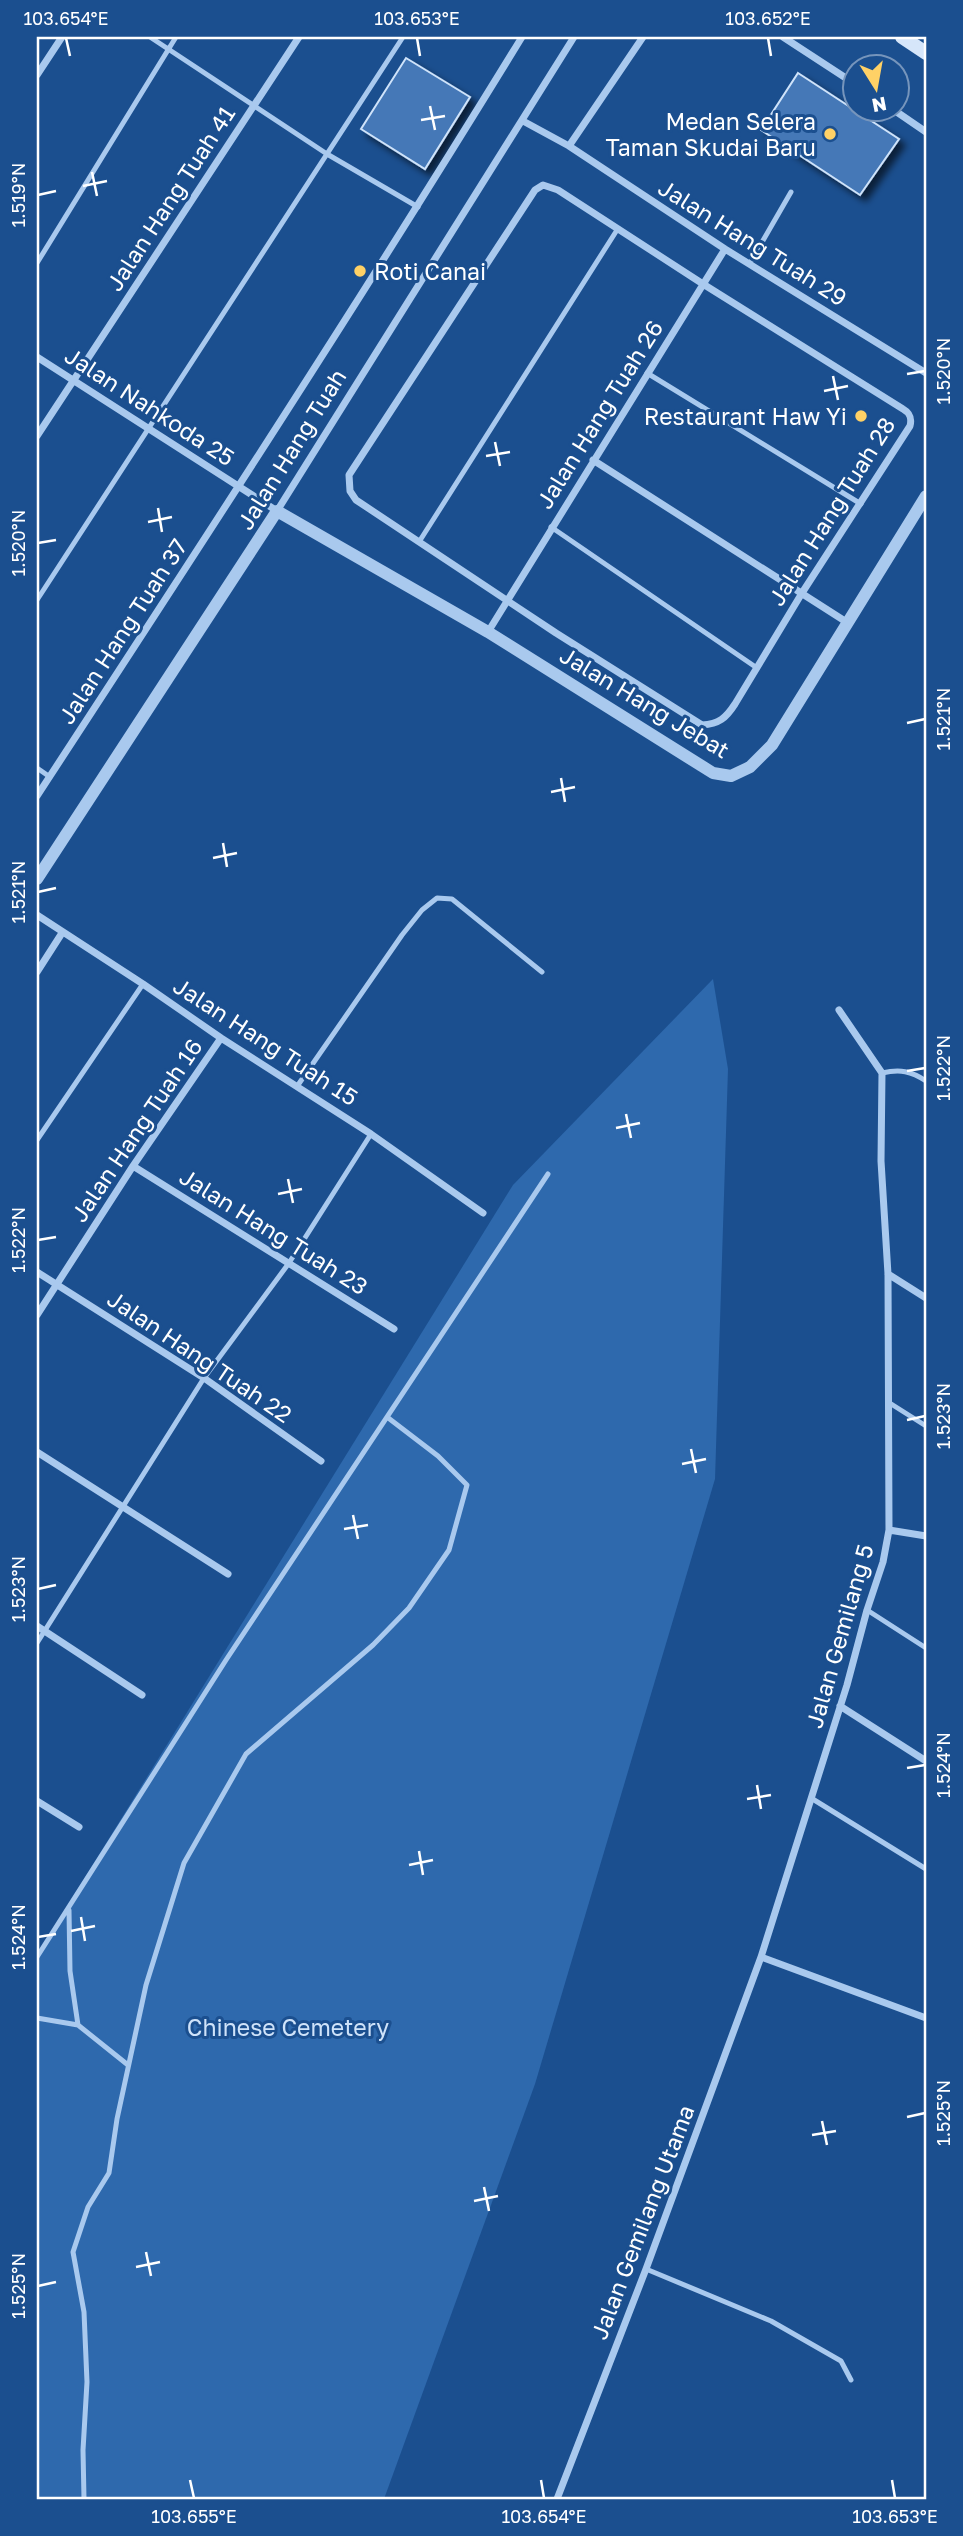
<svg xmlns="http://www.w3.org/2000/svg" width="963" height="2536" font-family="'Golos Text',sans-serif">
	<defs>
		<filter id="shadow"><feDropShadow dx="6" dy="6" stdDeviation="3.5" flood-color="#0009"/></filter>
	</defs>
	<rect width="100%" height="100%" fill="#1b4f8f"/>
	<path fill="#2e69ad" d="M713 979 728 1069 715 1479 535 2084 384 2499H37V1955L513 1185Z"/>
	<path fill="#4478b7" stroke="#cfe3fa" stroke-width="2" filter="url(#shadow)" d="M406 58 470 97 425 169 361 129Z
		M798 73 899 139 860 195 761 130Z"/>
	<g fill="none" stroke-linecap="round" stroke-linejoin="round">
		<path stroke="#a9c9ee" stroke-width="5" d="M150 37 327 154 418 207
			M37 263 176 37
			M750 263 791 192
			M647 373 861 504
			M551 527 757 668
			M419 542 617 230
			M37 600 403 37
			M37 768 50 777
			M882 1073C900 1069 911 1071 926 1081
			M298 1085 402 935 422 910 437 898 452 899 542 972
			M37 1140 143 984
			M888 1402 926 1426
			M867 1610 926 1648
			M37 1643 204 1378 289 1263 371 1134
			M811 1798 926 1869
			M69 1910 70 1971 78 2025
			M37 1957 226 1660 548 1174
			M37 2018 78 2025 128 2065
			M646 2269 771 2321 841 2361 851 2380
			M84 2499 83 2450 87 2382 84 2312 73 2252 88 2207 109 2173 117 2119 146 1985 184 1863 246 1754 373 1645 409 1608 449 1550 467 1485 438 1456 387 1417"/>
		<path stroke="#a9c9ee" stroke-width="7" d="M783 37 855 84
			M37 75 62 37
			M891 108 926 132
			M523 121 569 146 725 249 926 373
			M569 146 643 37
			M543 185 558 190 703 284 903 409C910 413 912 418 910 426L802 593 735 704C726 718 719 724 702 725L556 633 356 500 350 491 349 475 535 190Z
			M37 357 277 511 574 37
			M37 436 299 37
			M593 460 848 623
			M488 632 725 249
			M37 796C201 545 365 293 522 37
			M37 915 143 984 221 1038 371 1134 483 1213
			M37 972 62 933
			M133 1166 394 1329
			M37 1272 204 1378 321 1461
			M888 1274 926 1298
			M37 1315 133 1166 221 1038
			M37 1452 228 1574
			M889 1530 926 1536
			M37 1626 142 1695
			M840 1706 926 1761
			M37 1801 79 1827
			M761 1957 926 2018
			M557 2499 646 2269 761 1957 847 1685 867 1610 883 1562 889 1530 888 1274 881 1161 882 1073 839 1010"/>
		<path stroke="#a9c9ee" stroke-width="12" d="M37 879 277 511 488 632 713 773 731 776 750 767 772 745 926 496"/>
		<path stroke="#d6e6fa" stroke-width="14" d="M902 37 926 53"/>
	</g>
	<path fill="none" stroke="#fff" stroke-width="2.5" d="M66 38 70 56M417 38 420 56M768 38 771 56M430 106 435 130M421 120 445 116M92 172 97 196M83 186 107 181M38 195 56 191M907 374 925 371M833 376 838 400M824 391 848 386M495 442 500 466M486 456 510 452M158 508 162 532M148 522 172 517M38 543 56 540M907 723 925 719M561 778 565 802M551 792 575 787M223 843 227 867M213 858 237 853M38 892 56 888M907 1071 925 1068M626 1114 631 1138M616 1128 640 1123M288 1179 293 1203M278 1194 302 1189M38 1240 56 1237M907 1420 925 1416M691 1449 696 1473M682 1464 706 1459M353 1515 358 1539M344 1529 368 1525M38 1589 56 1585M907 1768 925 1765M757 1785 761 1809M747 1799 771 1795M419 1851 423 1875M409 1865 433 1860M81 1917 85 1941M71 1931 95 1926M38 1937 56 1934M907 2117 925 2113M822 2121 827 2145M812 2135 836 2131M484 2187 489 2211M474 2201 498 2196M146 2252 151 2276M136 2267 160 2262M38 2286 56 2282M190 2480 194 2498M541 2480 544 2498M892 2480 895 2498"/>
	<g fill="#ffd166" stroke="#1b4f8f" stroke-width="2.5">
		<circle cx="830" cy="134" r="7"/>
		<circle cx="360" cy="271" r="7"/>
		<circle cx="861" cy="416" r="7"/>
	</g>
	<g text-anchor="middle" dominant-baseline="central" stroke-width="6" stroke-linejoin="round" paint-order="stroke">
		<g font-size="23" fill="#fff" stroke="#1b4f8f" text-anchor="end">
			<text x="816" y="121">Medan Selera<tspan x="816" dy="26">Taman Skudai Baru</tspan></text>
			<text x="374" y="271" text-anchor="start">Roti Canai</text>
			<text x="847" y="416">Restaurant Haw Yi</text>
		</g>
		<g font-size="23" fill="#fff" stroke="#1b4f8f">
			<text transform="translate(170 198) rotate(-57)">Jalan Hang Tuah 41</text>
			<text transform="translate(753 242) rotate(32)">Jalan Hang Tuah 29</text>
			<text transform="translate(150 406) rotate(33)">Jalan Nahkoda 25</text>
			<text transform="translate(599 414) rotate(-58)">Jalan Hang Tuah 26</text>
			<text transform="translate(291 449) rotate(-58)">Jalan Hang Tuah</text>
			<text transform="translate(831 511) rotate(-58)">Jalan Hang Tuah 28</text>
			<text transform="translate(122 631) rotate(-57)">Jalan Hang Tuah 37</text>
			<text transform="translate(645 702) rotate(31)">Jalan Hang Jebat</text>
			<text transform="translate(266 1041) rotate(33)">Jalan Hang Tuah 15</text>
			<text transform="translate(136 1130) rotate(-56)">Jalan Hang Tuah 16</text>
			<text transform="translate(274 1231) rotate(32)">Jalan Hang Tuah 23</text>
			<text transform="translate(200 1356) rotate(34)">Jalan Hang Tuah 22</text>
			<text transform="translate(839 1636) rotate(-74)">Jalan Gemilang 5</text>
			<text transform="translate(642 2222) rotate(-69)">Jalan Gemilang Utama</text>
		</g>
		<g font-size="23" fill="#cfe3fa" stroke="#1b4f8f">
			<text x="288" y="2027">Chinese Cemetery</text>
		</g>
	</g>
	<rect width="963" height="2536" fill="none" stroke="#1b4f8f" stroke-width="77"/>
	<g transform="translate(876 88) rotate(169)"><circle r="33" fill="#1b4f8f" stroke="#7695bc" stroke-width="2"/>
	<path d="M0-5L12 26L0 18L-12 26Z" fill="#ffd166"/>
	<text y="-10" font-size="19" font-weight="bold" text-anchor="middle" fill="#ffffff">N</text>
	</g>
	<rect x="38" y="38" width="887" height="2460" fill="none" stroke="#fff" stroke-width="2.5"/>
	<g font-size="18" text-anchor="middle" fill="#fff">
		<text x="66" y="25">103.654°E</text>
		<text x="417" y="25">103.653°E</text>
		<text x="768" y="25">103.652°E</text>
		<text transform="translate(19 195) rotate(-90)" y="6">1.519°N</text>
		<text transform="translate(944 371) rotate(-90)" y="6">1.520°N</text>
		<text transform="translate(19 543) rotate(-90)" y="6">1.520°N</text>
		<text transform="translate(944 719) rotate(-90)" y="6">1.521°N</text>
		<text transform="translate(19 892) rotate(-90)" y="6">1.521°N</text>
		<text transform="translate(944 1068) rotate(-90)" y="6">1.522°N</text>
		<text transform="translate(19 1240) rotate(-90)" y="6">1.522°N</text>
		<text transform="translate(944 1416) rotate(-90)" y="6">1.523°N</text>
		<text transform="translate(19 1589) rotate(-90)" y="6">1.523°N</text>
		<text transform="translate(944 1765) rotate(-90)" y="6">1.524°N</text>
		<text transform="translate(19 1937) rotate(-90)" y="6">1.524°N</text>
		<text transform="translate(944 2113) rotate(-90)" y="6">1.525°N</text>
		<text transform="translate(19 2286) rotate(-90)" y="6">1.525°N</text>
		<text x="194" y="2523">103.655°E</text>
		<text x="544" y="2523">103.654°E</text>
		<text x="895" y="2523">103.653°E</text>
	</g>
</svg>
